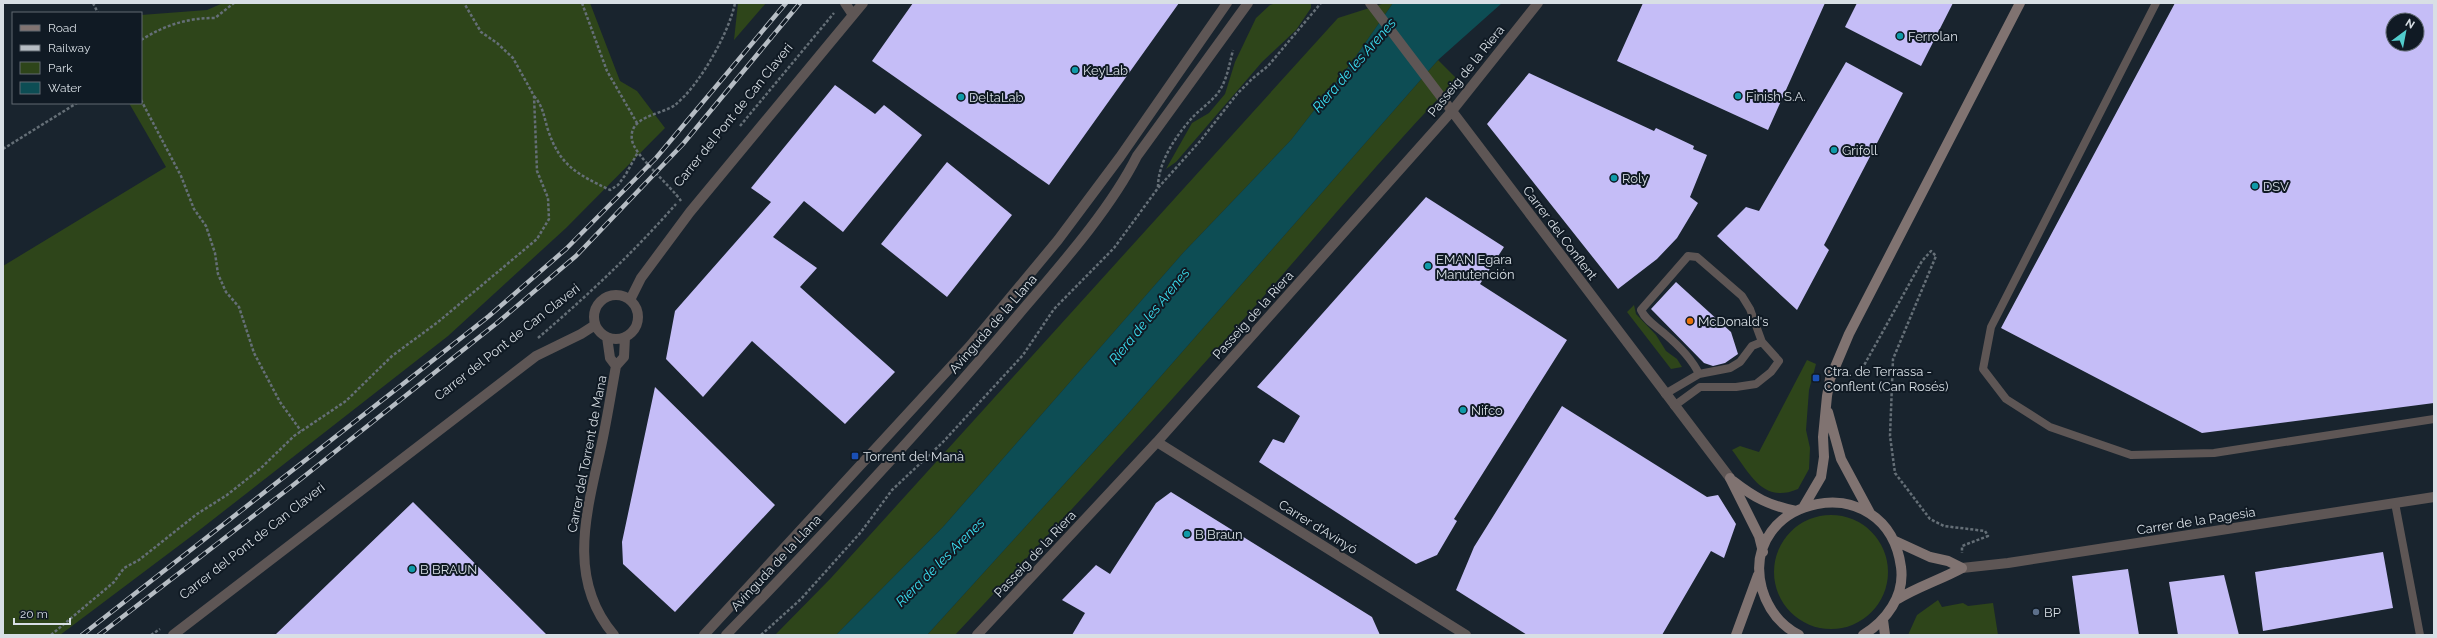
<svg xmlns="http://www.w3.org/2000/svg" width="2437" height="638" font-family="Raleway,sans-serif">
	<rect width="100%" height="100%" fill="#19242e"/>
	<path fill="#2e451a" d="M223 3H590L620 81 637 91 665 128 566 228 448 336 197 532 60 635H3V266L166 167 129 103H141V15L207 10Z
		M738 3H766L734 40Z
		M1276 3H1311V8L1296 30 1262 62 1176 162 1166 169 1192 123 1209 113 1225 94 1235 62 1256 18 1270 5Z
		M1385 3H1393L1352 62 1291 140 1183 253 943 527 836 635H775L831 578 1338 18Z
		M1438 60 1457 79C1387 151 1323 229 1257 304 1158 416 1057 526 955 635H927L1126 416Z
		M1634 305 1636 314 1656 335 1666 351 1677 359 1682 367 1671 369 1627 312Z
		M1807 360 1816 364 1809 390 1806 430 1810 448 1809 469 1798 489C1763 504 1751 475 1732 450L1740 446 1759 452Z
		M1774 572a57 57 0 1 1 114 0a57 57 0 1 1-114 0Z
		M1938 600 1942 607 1963 603 1968 606 1993 603 1998 635H1908L1917 615Z"/>
	<path fill="#0d4d54" d="M1393 3H1502L1438 60 1126 416 927 635H836L943 527 1183 253 1291 140 1352 62Z"/>
	<path fill="#c5bdf7" fill-rule="evenodd" d="M913 3H1179L1049 185 872 61Z
		M1643 3H1825L1768 130 1617 61Z
		M1857 3H1953L1921 66 1845 27Z
		M2175 3H2434V403L2202 433 2001 328ZM2393 20H2417V44H2393Z
		M1846 62 1903 93 1824 245 1829 250 1797 310 1717 236 1746 207 1759 211Z
		M1529 73 1654 131 1656 128 1694 146 1693 149 1707 155 1690 197 1698 203 1677 238 1657 259 1618 289 1487 124Z
		M835 85 875 114 884 105 922 135 843 232 804 201 773 237 817 268 800 287 895 372 845 424 752 341 703 397 666 359 675 311 771 202 751 188Z
		M947 162 1012 215 947 297 881 244Z
		M1426 197 1504 247 1480 284 1567 340 1454 519 1457 521 1437 555 1416 564 1259 462 1273 439 1284 443 1300 416 1257 387Z
		M1676 282 1731 332 1738 354 1725 363 1713 366 1704 363 1651 309Z
		M655 387 775 505 675 612 623 564 622 542Z
		M1562 406 1707 497 1718 495 1736 524 1724 558 1711 551 1662 635H1527L1456 590 1474 547Z
		M1171 492 1372 617 1380 635H1072L1085 613 1062 600 1096 565 1110 574 1156 503Z
		M413 502 547 635H275Z
		M2383 552 2393 608 2263 631 2255 572Z
		M2128 569 2139 635H2080L2072 576Z
		M2224 575 2239 635H2178L2169 582Z"/>
	<g fill="none" stroke-linecap="round" stroke-linejoin="round">
		<path stroke="#656f77" stroke-width="2.5" stroke-dasharray="3 2" stroke-linecap="butt" d="M93 3 98 13
			M582 3 607 71 637 123
			M141 40C165 25 187 18 215 18L234 3
			M534 96C543 106 544 117 548 130 560 166 577 174 610 190L618 185 626 174 638 152
			M141 100 181 176 194 209 206 226 215 253 218 274 226 292 239 307 254 353 280 402 301 431
			M740 126 834 13
			M3 149 77 103
			M1158 187C1158 163 1175 137 1191 119 1199 110 1210 103 1218 93 1227 80 1229 66 1233 50
			M681 201C671 186 634 155 632 140 628 116 661 115 675 105 699 86 729 33 735 3
			M538 338C587 296 633 253 676 204
			M1862 369 1922 261 1931 251 1936 256 1893 359 1890 436 1895 473 1930 519 1944 526 1985 531 1988 536 1962 546V553
			M51 635 114 582 124 568 139 560 197 514 227 495 261 468 294 436 346 401 392 356 438 322 537 239 549 219 548 198 537 171 534 96 513 58 497 43 481 32 464 3
			M151 635 160 629
			M761 635 801 599 861 532 892 490 943 442 1023 355 1054 309 1114 248 1158 188 1201 140 1237 94 1253 78 1268 66 1321 3"/>
		<path stroke="#5e5655" stroke-width="8" d="M2156 3 1991 327 1983 369 2006 399 2050 427 2131 455 2214 453 2434 419
			M1699 374C1692 359 1678 345 1665 334 1656 326 1646 321 1641 310L1688 256 1697 257 1742 296 1750 309 1762 342
			M1665 394 1699 374 1730 368 1740 362 1752 346 1762 342 1779 361 1771 372 1756 384 1736 387H1700L1674 406
			M2395 503 2420 635"/>
		<path stroke="#5e5655" stroke-width="10" d="M845 3 853 15
			M1370 3 1730 478
			M594 317a22 22 0 1 1 44 0a22 22 0 1 1-44 0Z
			M630 300 641 278 690 212 863 3
			M607 337 610 358 616 366
			M1157 442 1466 635
			M1962 568 2008 563 2434 497
			M173 635 536 356 581 334 595 325
			M614 635C566 579 587 511 601 447 607 420 611 393 616 366L624 357 625 337
			M704 635 970 346 1058 240 1120 157 1227 3
			M726 635C827 531 926 425 1019 314 1059 267 1110 210 1137 156L1248 3
			M977 635 1157 442 1452 111 1538 3"/>
		<path stroke="#807371" stroke-width="10" d="M1828 412 1841 459 1870 513
			M1730 478 1759 536 1763 552
			M1733 481C1755 498 1768 505 1796 511
			M1804 506 1821 477 1824 457 1823 437 1827 396 1830 379 1849 334 2020 3
			M1893 540 1930 557 1948 561 1962 568
			M1896 600C1917 587 1940 580 1962 568
			M1883 620 1885 635
			M1736 635 1758 575
			M1799 635C1780 625 1768 609 1762 589 1737 496 1887 463 1901 567 1905 596 1886 621 1863 635"/>
		<defs>
			<path id="rail" d="M82 635 408 380 489 316 566 249 656 158 786 3
				M99 635 292 486 497 323 576 256 683 144 800 3"/>
		</defs>
		<use href="#rail" stroke="#b6bdc4" stroke-width="4.5"/>
		<use href="#rail" stroke="#101a24" stroke-width="3" stroke-dasharray="9" stroke-linecap="butt"/>
	</g>
	<g fill="#0f9aa8" stroke="#101a24" stroke-width="1.5">
		<circle cx="1900" cy="36" r="4"/>
		<circle cx="1075" cy="70" r="4"/>
		<circle cx="1738" cy="96" r="4"/>
		<circle cx="961" cy="97" r="4"/>
		<circle cx="1834" cy="150" r="4"/>
		<circle cx="1614" cy="178" r="4"/>
		<circle cx="2255" cy="186" r="4"/>
		<circle cx="1428" cy="266" r="4"/>
		<circle cx="1463" cy="410" r="4"/>
		<circle cx="1187" cy="534" r="4"/>
		<circle cx="412" cy="569" r="4"/>
	</g>
	<circle fill="#e8710a" stroke="#101a24" stroke-width="1.5" cx="1690" cy="321" r="4"/>
	<g fill="#1a4fb4" stroke="#101a24" stroke-width="1.5">
		<rect x="1812" y="374" width="8" height="8" rx="2"/>
		<rect x="851" y="452" width="8" height="8" rx="2"/>
	</g>
	<circle fill="#5c6f8a" stroke="#101a24" stroke-width="1.5" cx="2036" cy="612" r="4"/>
	<g text-anchor="middle" dominant-baseline="central" stroke-width="4" stroke-linejoin="round" paint-order="stroke">
		<g font-size="13" fill="#d8dfe5" stroke="#101a24" text-anchor="start">
			<text x="1908" y="36">Ferrolan</text>
			<text x="1083" y="70">KeyLab</text>
			<text x="1746" y="96">Finish S.A.</text>
			<text x="969" y="97">DeltaLab</text>
			<text x="1842" y="150">Grifoll</text>
			<text x="1622" y="178">Roly</text>
			<text x="2263" y="186">DSV</text>
			<text x="1436" y="259">EMAN Egara<tspan x="1436" dy="15">Manutención</tspan></text>
			<text x="1698" y="321">McDonald's</text>
			<text x="1824" y="371">Ctra. de Terrassa -<tspan x="1824" dy="15">Conflent (Can Rosés)</tspan></text>
			<text x="1471" y="410">Nifco</text>
			<text x="863" y="456">Torrent del Manà</text>
			<text x="1195" y="534">B Braun</text>
			<text x="420" y="569">B BRAUN</text>
			<text x="2044" y="612">BP</text>
		</g>
		<g font-size="13" fill="#d8dfe5" stroke="#101a24">
			<text transform="translate(1466 71) rotate(-51)">Passeig de la Riera</text>
			<text transform="translate(733 115) rotate(-51)">Carrer del Pont de Can Claveri</text>
			<text transform="translate(1560 233) rotate(53)">Carrer del Conflent</text>
			<text transform="translate(1253 315) rotate(-48)">Passeig de la Riera</text>
			<text transform="translate(993 324) rotate(-49)">Avinguda de la Llana</text>
			<text transform="translate(507 342) rotate(-38)">Carrer del Pont de Can Claveri</text>
			<text transform="translate(587 454) rotate(-79)">Carrer del Torrent de Mana</text>
			<text transform="translate(2196 521) rotate(-9)">Carrer de la Pagesia</text>
			<text transform="translate(1318 527) rotate(32)">Carrer d'Avinyó</text>
			<text transform="translate(252 541) rotate(-38)">Carrer del Pont de Can Claveri</text>
			<text transform="translate(1035 554) rotate(-47)">Passeig de la Riera</text>
			<text transform="translate(776 563) rotate(-47)">Avinguda de la Llana</text>
		</g>
		<g font-size="14" font-style="italic" fill="#3be1f3" stroke="#101a24">
			<text transform="translate(1354 65) rotate(-49)">Riera de les Arenes</text>
			<text transform="translate(1149 316) rotate(-51)">Riera de les Arenes</text>
			<text transform="translate(940 562) rotate(-45)">Riera de les Arenes</text>
		</g>
	</g>
	<rect width="2437" height="638" fill="none" stroke="#d8dfe5" stroke-width="8"/>
	<rect x="12" y="12" width="130" height="92" fill="#101a24" stroke="#606971"/>
	<rect x="20" y="25" width="20" height="6" fill="#807371" stroke="#606971"/>
	<text x="48" y="32" font-size="12" fill="#d8dfe5">Road</text>
	<rect x="20" y="45" width="20" height="6" fill="#b6bdc4" stroke="#606971"/>
	<text x="48" y="52" font-size="12" fill="#d8dfe5">Railway</text>
	<rect x="20" y="62" width="20" height="12" fill="#2e451a" stroke="#606971"/>
	<text x="48" y="72" font-size="12" fill="#d8dfe5">Park</text>
	<rect x="20" y="82" width="20" height="12" fill="#0d4d54" stroke="#606971"/>
	<text x="48" y="92" font-size="12" fill="#d8dfe5">Water</text>
	<g transform="translate(2405 32) rotate(32)"><circle r="19" fill="#101a24" stroke="#606971"/>
	<path d="M0-3L7 15L0 10L-7 15Z" fill="#52cdcd"/>
	<text y="-6" font-size="11" font-weight="bold" text-anchor="middle" fill="#d8dfe5">N</text>
	</g>
	<path d="M14 618v6h56v-6" fill="none" stroke="#d8dfe5" stroke-width="2"/>
	<text x="20" y="618" font-size="12" fill="#d8dfe5" stroke="#101a24" stroke-width="3" paint-order="stroke">20 m</text>
</svg>
